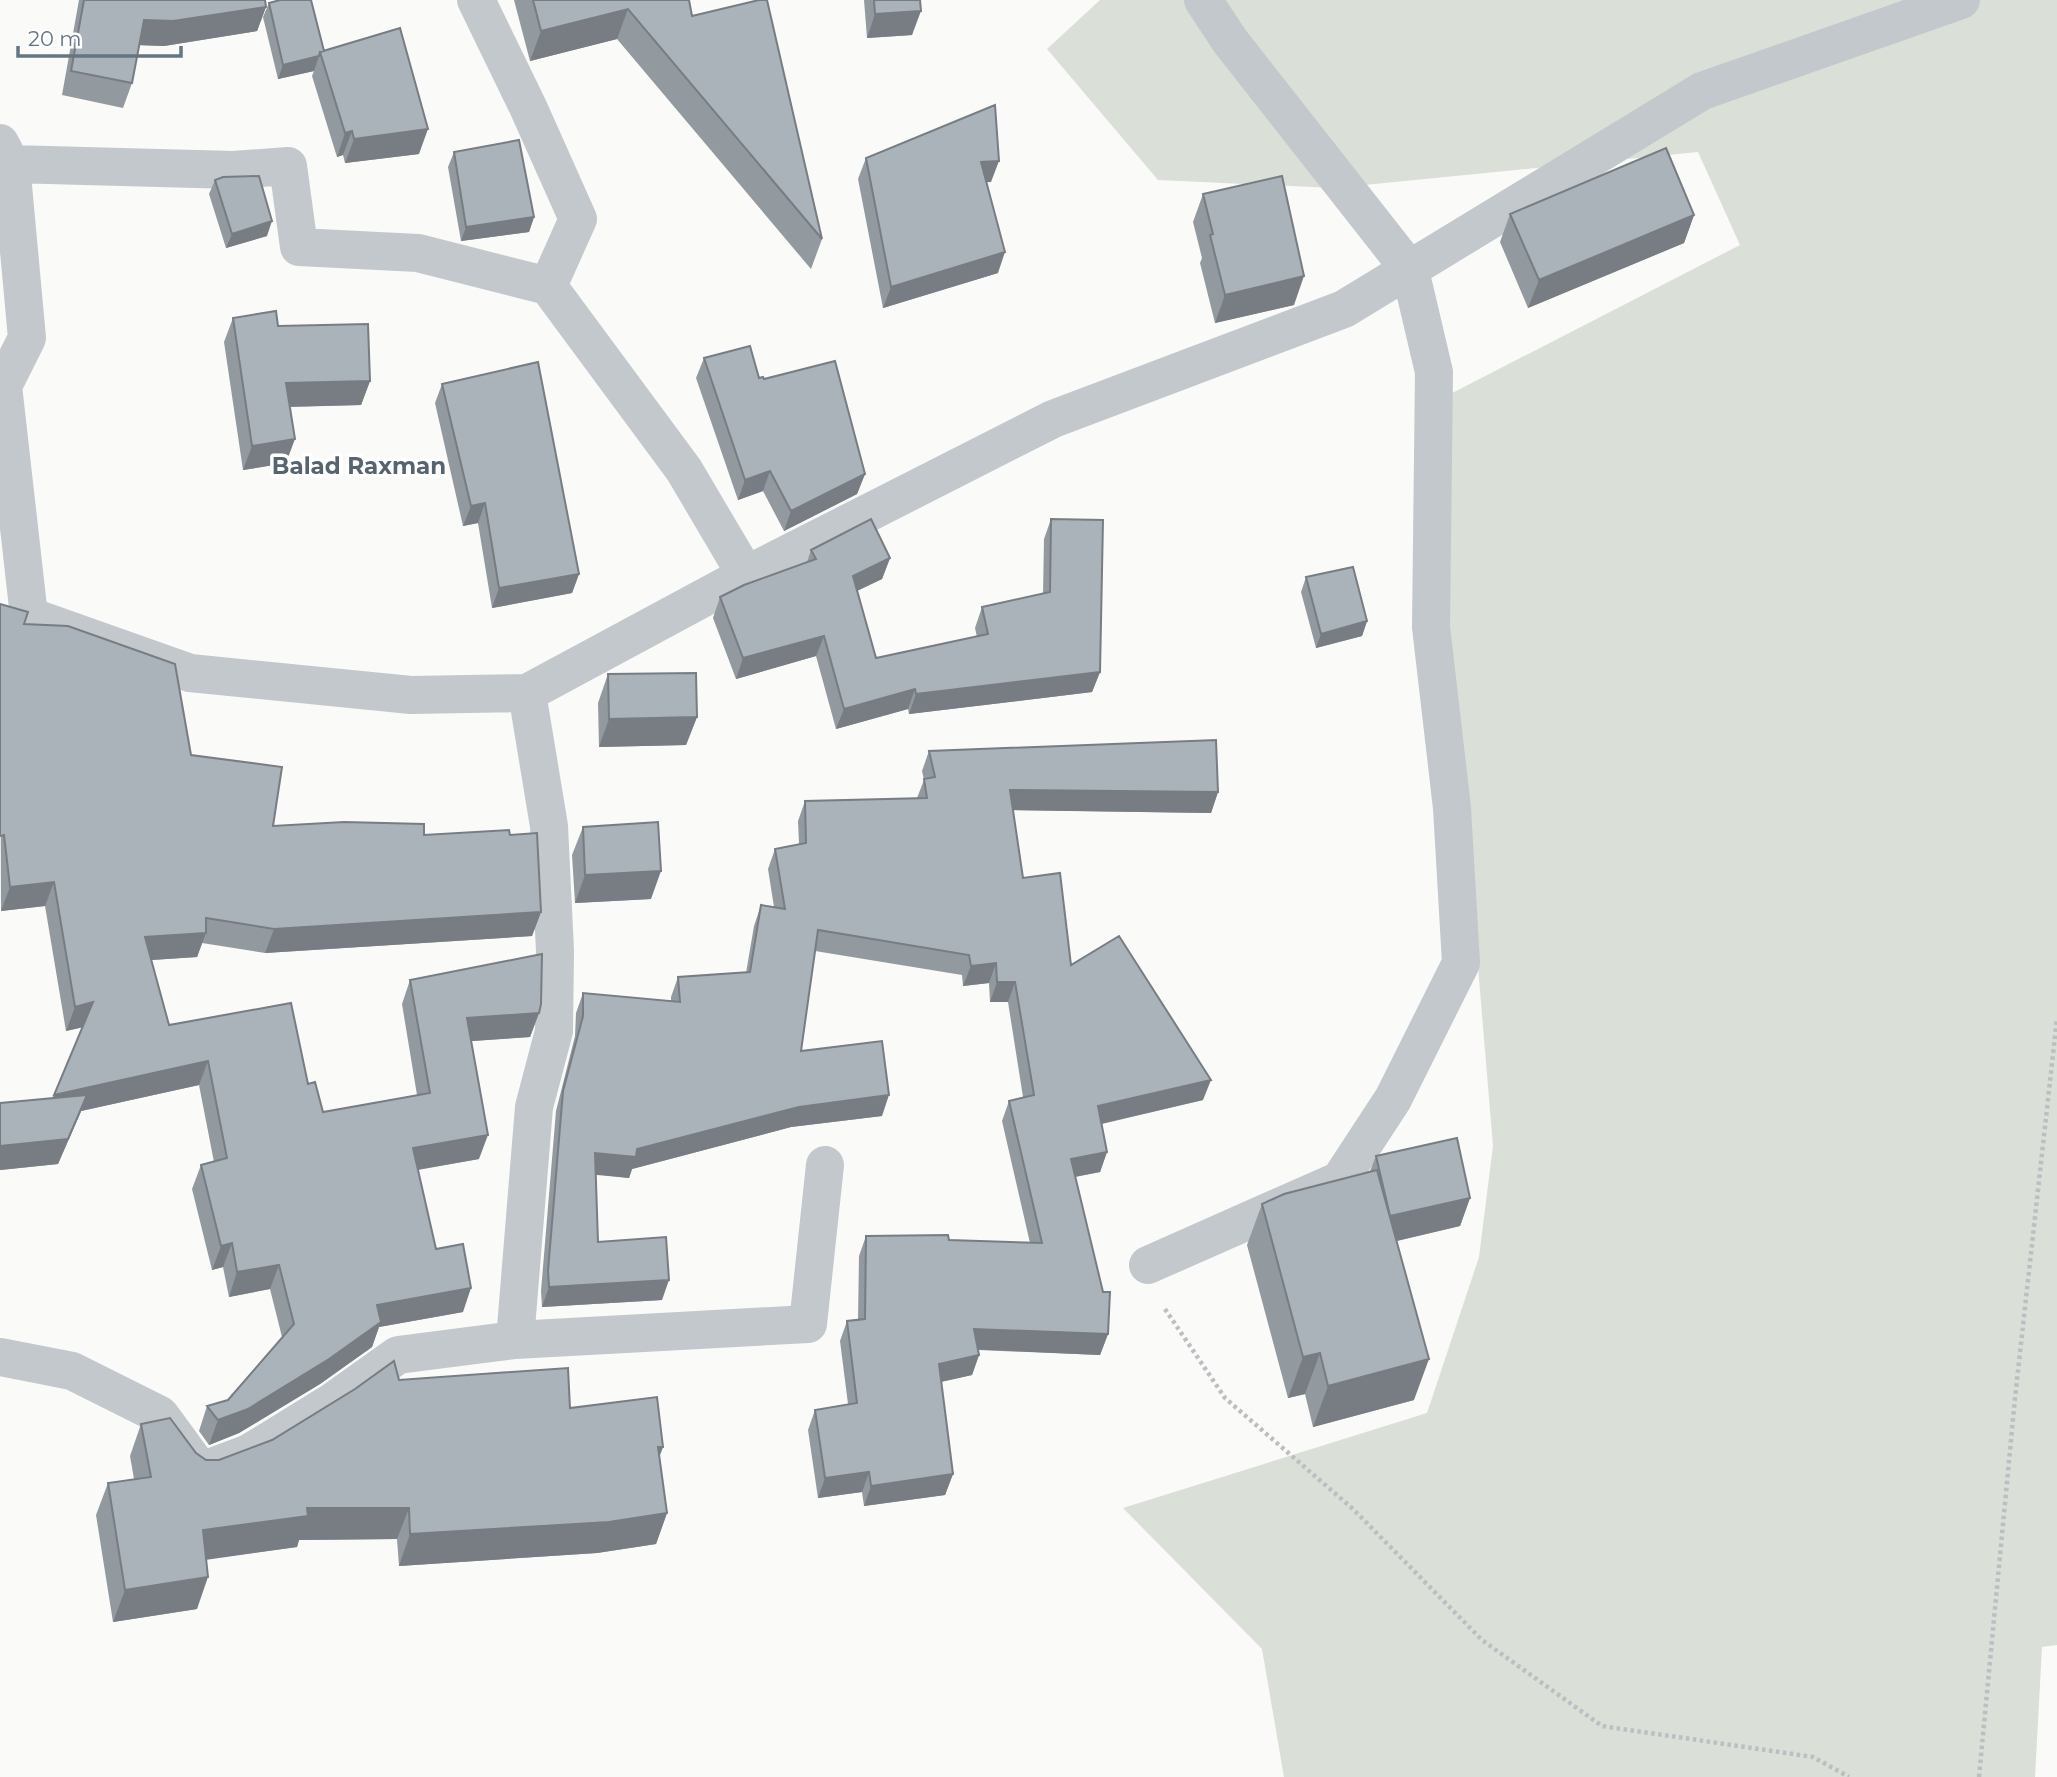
<svg xmlns="http://www.w3.org/2000/svg" width="2057" height="1777" font-family="Montserrat,sans-serif">
	<rect width="100%" height="100%" fill="#fafaf8"/>
	<path fill="#dadfd7" d="M1100 0H2057V1645L2042 1647 2035 1777H1284L1262 1649 1123 1508 1427 1413 1479 1257 1493 1146 1431 404 1740 245 1698 152 1334 188 1158 180 1047 49Z"/>
	<g fill="none" stroke-linecap="round" stroke-linejoin="round">
		<path stroke="#bbbfc2" stroke-width="4.5" stroke-dasharray="3.5 3.5" stroke-linecap="butt" d="M1165 1309 1225 1398 1353 1509 1482 1640 1602 1726 1813 1757 1849 1777
			M1979 1777 2015 1398 2057 1018"/>
		<path stroke="#c3c8cc" stroke-width="38" d="M476 0 528 107 578 219 548 286
			M0 143 11 164 233 170 288 166 299 247 418 253 548 286 684 470 746 575
			M0 163 11 164 27 338 3 386 29 616 190 673 411 695 527 693 746 575 1053 419 1344 309 1702 91 1961 0
			M527 693 549 826 555 951 554 1031 534 1107 515 1340 808 1324 825 1165
			M1148 1265 1340 1180 1393 1099 1461 963 1452 808 1431 627 1434 372 1410 270 1230 41 1203 0
			M0 1357 72 1371 160 1415 201 1471 249 1453 332 1402 398 1355 515 1340"/>
	</g>
	<path fill="#929a9f" d="M79 0H265L266 7 257 31 164 46 139 45 132 83 123 108 62 95Z
		M514 0H689L692 16 822 239 811 269 617 39 530 61Z
		M864 0H920L912 35 867 38Z
		M269 3 324 51 419 154 345 163 343 155 337 157 312 76 314 71 278 79 263 17Z
		M454 152 534 217 529 232 461 241 448 167Z
		M866 158 991 182H986L998 273 883 308 858 179Z
		M215 180 267 236 226 248 209 194Z
		M1203 194 1294 305 1215 323 1200 263 1202 258 1193 222Z
		M1510 214 1694 215 1684 243 1528 308 1500 242Z
		M233 318 278 326 370 381 361 405 290 407 286 463 243 470 224 342Z
		M704 358 759 378 764 379 865 474 857 494 784 531 763 491 738 500 696 378Z
		M442 384 579 574 572 593 492 608 478 523 463 526 435 403Z
		M1051 519 1100 672 1092 692 909 714 908 709 836 729 816 656 736 679 713 618 720 597 807 562 811 550 890 558 882 579 857 591 876 658 977 637 975 628 982 607 1043 594 1044 539Z
		M1306 577 1367 621 1362 636 1316 648 1301 592Z
		M0 604 191 755 273 826 424 835H510L541 912 532 936 265 953 202 943 197 957 151 960 169 1025 308 1084 323 1112 417 1095 402 1004 410 980 539 1013 530 1037 471 1041 479 1159 418 1170 436 1249 463 1312 379 1327 372 1347 320 1384 239 1433 209 1445 199 1431 207 1406 228 1400 282 1337 270 1289 229 1297 223 1267 212 1270 192 1189 201 1165 214 1162 199 1085 81 1111 58 1164 0 1170V1103L53 1098 83 1027 66 1031 45 906 1 911Z
		M608 674 697 717 686 745 599 747 598 703Z
		M929 751 1218 792 1211 813 1013 810 1023 878 1071 965 1203 1100 1102 1124 1107 1152 1100 1172 1075 1177 1108 1334 1100 1355 978 1350 979 1355 972 1375 941 1382 953 1474 945 1495 864 1506 862 1492 818 1498 808 1430 815 1410 848 1404 840 1341 847 1321 858 1320 859 1256 866 1236 1030 1243 1002 1121 1009 1101 1023 1097 1008 1002H990L989 983 963 986 962 975 815 951 801 1051 882 1116 791 1127 632 1169 629 1178 596 1174 598 1242 662 1300 542 1307 541 1291 556 1111 575 1036 576 1013 583 993 671 1001V997L678 977 746 973 754 926 761 905 774 907 768 869 775 849 799 844 798 821 805 801 917 798 924 780 922 771Z
		M583 827 651 899 575 903 572 855Z
		M1376 1156 1470 1198 1460 1226 1397 1241 1414 1400 1313 1427 1305 1394 1288 1398 1247 1245 1262 1204 1370 1171Z
		M399 1380 570 1408 663 1447 659 1457 667 1513 656 1544 597 1553 399 1566 397 1539 299 1540 297 1547 206 1559 197 1609 113 1622 96 1515 108 1483 134 1479 130 1456 141 1424 196 1453 206 1460H219L272 1440Z"/>
	<path fill="#777d82" d="M266 7 257 31 164 46 135 45 144 20Z
		M628 9 617 39 530 61 541 31Z
		M921 11 912 35 867 38 875 14Z
		M319 56 314 71 278 79 283 65Z
		M428 129 419 154 345 163 354 139Z
		M352 131 343 155 337 157 345 133Z
		M999 161 991 182 973 183 981 162Z
		M1694 215 1684 243 1528 308 1539 280Z
		M534 217 529 232 461 241 466 227Z
		M272 221 267 236 226 248 232 234Z
		M1005 252 998 273 883 308 891 287Z
		M1304 276 1294 305 1215 323 1225 295Z
		M370 381 361 405 278 407 286 383Z
		M295 439 286 463 243 470 252 446Z
		M770 471 763 491 738 500 745 480Z
		M865 474 857 494 784 531 791 511Z
		M485 503 478 523 463 526 471 506Z
		M890 558 882 579 846 596 853 576Z
		M579 574 572 593 492 608 499 588Z
		M1367 621 1362 636 1316 648 1321 634Z
		M824 636 816 656 736 679 743 658Z
		M1100 672 1092 692 909 714 916 694Z
		M915 689 908 709 836 729 844 709Z
		M697 717 686 745 599 747 609 719Z
		M1010 790 1218 792 1211 813 1003 810Z
		M661 871 651 899 575 903 585 875Z
		M54 882 45 906 1 911 10 887Z
		M541 912 532 936 265 953 274 929Z
		M206 933 197 957 136 961 145 937Z
		M996 963 989 983 963 986 971 966Z
		M997 982H1015L1008 1002H990Z
		M93 1002 84 1027 66 1031 75 1007Z
		M539 1013 530 1037 458 1042 467 1018Z
		M208 1061 199 1085 81 1111 58 1164 0 1170V1146L46 1119 54 1095Z
		M1211 1080 1203 1100 1091 1126 1098 1106Z
		M889 1095 882 1116 791 1127 632 1169 629 1178 587 1174 595 1153 637 1149 799 1107Z
		M488 1135 479 1159 404 1172 413 1148Z
		M1107 1152 1100 1172 1063 1179 1071 1159Z
		M1470 1198 1460 1226 1379 1245 1389 1217Z
		M232 1243 223 1267 212 1270 221 1246Z
		M279 1265 270 1289 229 1297 237 1272Z
		M669 1280 662 1300 542 1307 549 1287Z
		M471 1288 463 1312 379 1327 372 1347 320 1384 239 1433 209 1445 218 1420 377 1305Z
		M974 1329 1108 1334 1100 1355 966 1349Z
		M1320 1353 1305 1394 1288 1398 1303 1357Z
		M979 1355 972 1375 931 1384 939 1364Z
		M1429 1359 1414 1400 1313 1427 1328 1386Z
		M658 1447H663L651 1479Z
		M869 1472 862 1492 818 1498 825 1478Z
		M953 1474 945 1495 864 1506 871 1486Z
		M307 1508H409L397 1539 299 1540 297 1547 191 1562 203 1530Z
		M667 1513 656 1544 597 1553 399 1566 410 1534Z
		M208 1577 197 1609 113 1622 125 1590Z"/>
	<path fill="#aab3b9" stroke="#777d82" stroke-width="2" d="M84 0H265L266 7 173 21 144 20 132 83 71 71Z
		M280 0H311L324 51 320 52 319 56 283 65 269 3Z
		M533 0H689L692 16 759 0H767L822 239 628 9 541 31Z
		M874 0H920L921 11 875 14Z
		M400 28 428 129 354 139 352 131 345 133 320 52Z
		M995 105 999 161 981 162 1005 252 891 287 866 158Z
		M519 140 534 217 466 227 454 152Z
		M1666 148 1694 215 1539 280 1510 214Z
		M259 176 272 221 232 234 215 180 223 177Z
		M1282 176 1304 276 1225 295 1210 235 1213 234 1203 194Z
		M276 311 278 326 368 324 370 381 286 383 295 439 252 446 233 318Z
		M750 346 759 378 763 377 764 379 835 361 865 474 791 511 770 471 745 480 704 358Z
		M538 362 579 574 499 588 485 503 471 506 442 384Z
		M871 519 890 558 853 576 876 658 988 634 982 607 1050 592 1051 519 1103 520 1100 672 916 694 915 689 844 709 824 636 743 658 720 597 744 585 816 559 811 550Z
		M1353 567 1367 621 1321 634 1306 577Z
		M0 604 28 612 24 624 68 626 175 664 191 755 282 767 273 826 344 822 424 824V835L509 830 510 835 537 833 541 912 274 929 206 918V933L145 937 169 1025 291 1003 308 1084 315 1082 323 1112 430 1093 410 980 542 954 541 1004 539 1013 467 1018 488 1135 413 1148 436 1249 463 1244 471 1288 377 1305 381 1322 329 1359 248 1409 218 1420 207 1406 228 1400 294 1324 279 1265 237 1272 232 1243 221 1246 201 1165 227 1158 208 1061 54 1095 93 1002 75 1007 54 882 10 887 4 835 0 836Z
		M696 673 697 717 609 719 608 674Z
		M1216 740 1218 792 1010 790 1023 878 1060 873 1071 965 1119 936 1211 1080 1098 1106 1107 1152 1071 1159 1103 1292H1110L1108 1334 974 1329 979 1355 939 1364 953 1474 871 1486 869 1472 825 1478 815 1410 857 1403 847 1321 865 1319 866 1236 948 1235 949 1240 1042 1243 1009 1101 1034 1095 1015 982H997L996 963 971 966 969 955 818 930 801 1051 882 1041 889 1095 799 1107 637 1149 636 1157 595 1153 598 1242 666 1237 669 1280 549 1287 548 1271 563 1091 583 1016V993L680 1002 678 977 750 972 761 905 785 909 775 849 806 843 805 801 927 798 924 779 935 777 929 751Z
		M658 822 661 871 585 875 583 827Z
		M87 1095 68 1139 0 1146V1103Z
		M1457 1138 1470 1198 1390 1216 1376 1156Z
		M1377 1170 1429 1359 1328 1386 1320 1353 1303 1357 1262 1204 1284 1194Z
		M394 1361 399 1380 568 1368 570 1408 657 1397 663 1447H658L667 1513 609 1522 410 1534 409 1508H307L308 1516 203 1530 208 1577 125 1590 108 1483 151 1477 141 1424 170 1418 196 1453 206 1460H219L272 1440 355 1389Z"/>
	<g text-anchor="middle" dominant-baseline="central" stroke-width="7" stroke-linejoin="round" paint-order="stroke">
		<g font-size="23" font-weight="bold" fill="#57646e" stroke="#fff">
			<text x="359" y="466">Balad Raxman</text>
		</g>
	</g>
	<path d="M18 46v10h163v-10" fill="none" stroke="#657683" stroke-width="3.5"/>
	<text x="28" y="46" font-size="21" fill="#657683" stroke="#ffffff" stroke-width="5" paint-order="stroke">20 m</text>
</svg>
